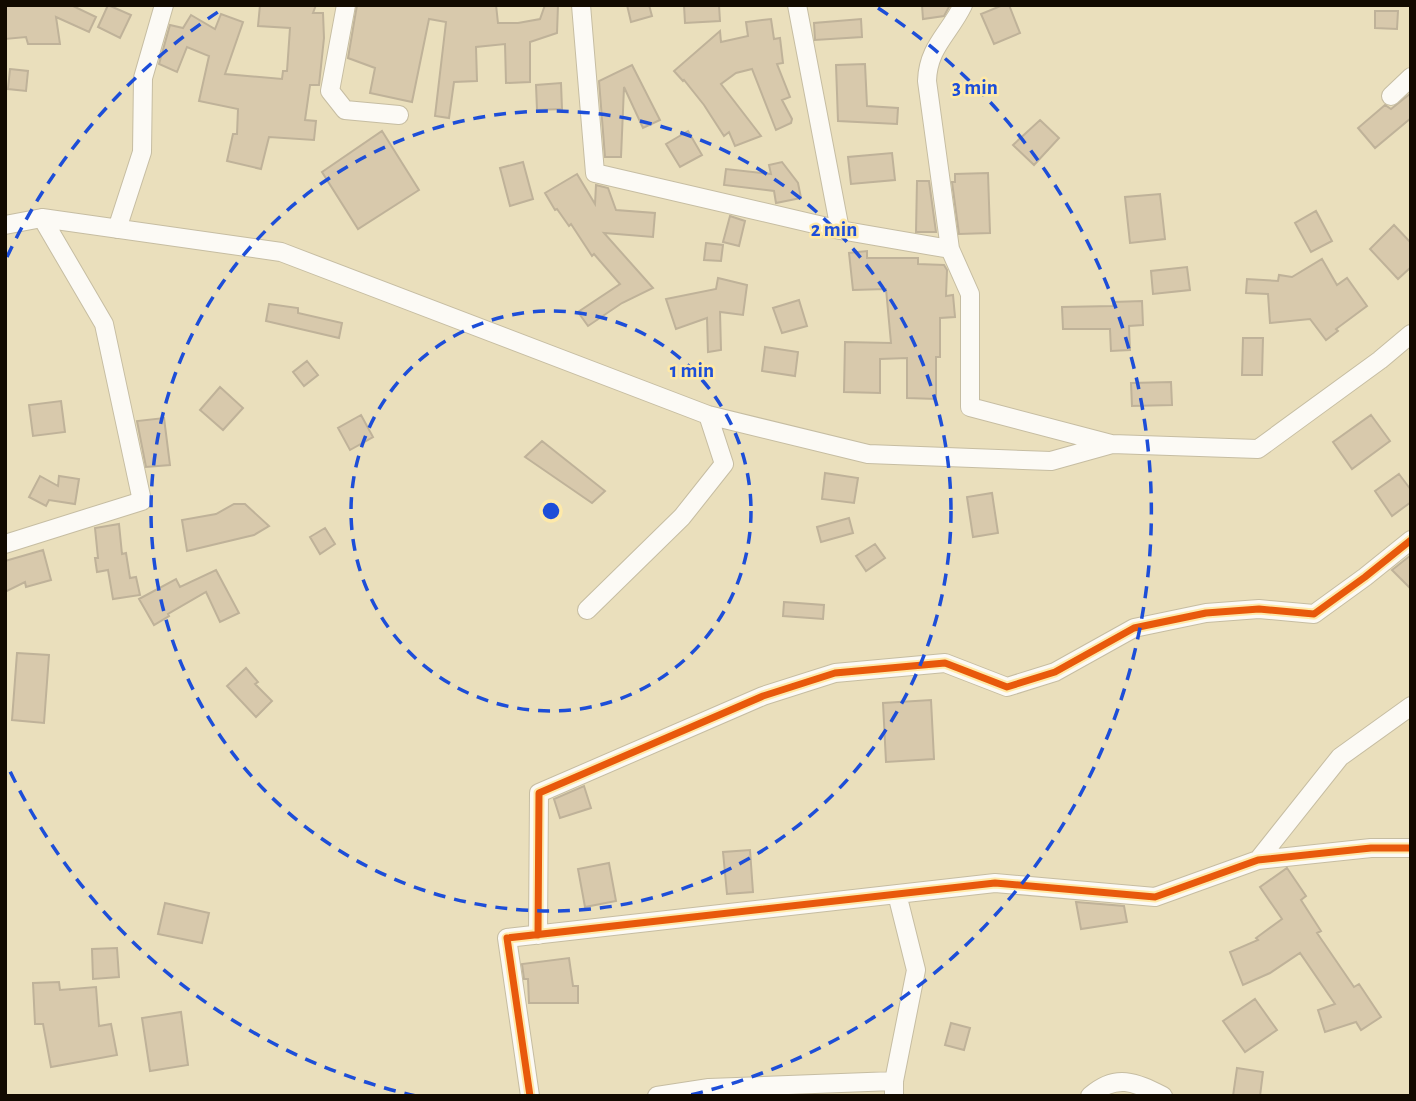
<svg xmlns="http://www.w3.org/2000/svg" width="1416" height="1101" font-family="'Alegreya Sans',sans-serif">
	<rect width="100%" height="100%" fill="#eadfbc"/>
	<path fill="#d8c9ac" stroke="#bfb299" stroke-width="2" d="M5 5H71L96 17 89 32 56 17 60 44H28L26 37 5 39Z
		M108 5 131 15 120 38 98 27Z
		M260 5H316L313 13H323L324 38 319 85H310L305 120 316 121 314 140 269 137 261 169 227 161 233 134H237L238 109 199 101 209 56 187 47 177 72 159 64 170 25 183 28 191 15 215 29 221 14 243 22 225 74 282 79 283 71H287L290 28 258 26Z
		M357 5H496L498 23H518L540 19 545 5H558L557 33 530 42V82L506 83 505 44 476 47 477 81 454 82 449 118 435 116 446 22 429 19 412 102 370 93 375 68 348 58Z
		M627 5H649L652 16 631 22Z
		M684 5H719L720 21 685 23Z
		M922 5H950L944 16 923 19Z
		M1003 5H1009L1020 33 994 44 981 14Z
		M1375 11H1398L1397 29 1375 28Z
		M771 19 774 39 780 38 783 63 777 64 790 97 782 100 792 119 791 123 776 130 752 69 736 73 721 84 761 136 735 146 729 132 724 136 704 105 684 80 683 81 674 71 720 31 721 42 748 36 746 22Z
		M861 19 862 37 815 40 814 23Z
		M865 64 867 106 898 108 897 124 838 121 836 65Z
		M632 65 660 120 643 128 624 87 621 157H605L599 81Z
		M10 69 28 71 26 91 8 89Z
		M561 83 562 109 537 110 536 85Z
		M1411 93V118L1375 148 1358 128 1385 105 1391 109Z
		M1040 120 1059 138 1034 165 1013 145Z
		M382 131 419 190 358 229 322 172Z
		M688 131 702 155 680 167 666 144Z
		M892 153 895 180 851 184 848 157Z
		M523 162 533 199 510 206 500 168Z
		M782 162 798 183 801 198 776 203 774 191 724 185 726 169 771 174 769 165Z
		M988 173 990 233 959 234 952 182H955V174Z
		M577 174 595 204 596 185 608 188 616 210 655 213 653 237 604 233 653 288 622 303 588 326 578 312 620 284 594 254 592 256 571 224 569 226 557 209 555 210 545 193Z
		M917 181H929L936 232H916Z
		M1160 194 1165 239 1130 243 1125 197Z
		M1316 211 1332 241 1311 252 1295 223Z
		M730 216 745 221 739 246 723 242Z
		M1394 225 1411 243V267L1398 279 1370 249Z
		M706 243 723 245 721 261 704 260Z
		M867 251V258H918V264L944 265 947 270 946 296 953 295 955 317 940 318V357H936V399L907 398V358L880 359V393L844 392 845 342 891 343 886 289 853 290 849 253Z
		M1322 259 1337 285 1347 278 1367 306 1336 329 1338 331 1326 340 1310 319 1270 323 1268 294 1246 293 1247 279 1278 281 1279 275 1292 277Z
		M1187 267 1190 290 1153 294 1151 271Z
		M718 278 747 285 743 315 720 312 721 350 708 352 707 318 676 329 666 299 716 289Z
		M799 300 807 326 782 333 773 308Z
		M1142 301 1143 325 1129 326 1130 350 1111 351 1110 329H1063L1062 307 1113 306V302Z
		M269 304 298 308V313L342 323 339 338 266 321Z
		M1243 338H1263L1262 375H1242Z
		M765 347 798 352 795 376 762 371Z
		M307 361 318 375 304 386 293 372Z
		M1171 382 1172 405 1132 406 1131 383Z
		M220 387 243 408 223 430 200 410Z
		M61 401 65 432 33 436 29 405Z
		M361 415 373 437 350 450 338 428Z
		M1371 415 1390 441 1352 469 1333 442Z
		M164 418 170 465 146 467 137 421Z
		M542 441 605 491 592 503 525 457Z
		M825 473 858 478 854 503 822 499Z
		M1399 474 1411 490V502L1392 516 1375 491Z
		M40 476 58 486 59 476 79 479 75 504 49 500 46 506 29 497Z
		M992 493 998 533 973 537 967 497Z
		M234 504H245L269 526 254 535 187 551 182 520 216 514Z
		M849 518 853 533 821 542 817 527Z
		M119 524 122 554 126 553 130 578 136 577 140 595 113 599 108 570 97 572 95 558H98L95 528Z
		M325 528 335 544 320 554 310 537Z
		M875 544 885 558 866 571 856 556Z
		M43 550 51 580 26 587 25 582 5 592V561Z
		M1411 555V589L1392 570Z
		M216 570 239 613 220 622 206 592 168 614 169 616 154 625 139 599 176 579 180 587Z
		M784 602 824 605 823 619 783 616Z
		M17 653 49 655 44 723 12 720Z
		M246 668 258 682 255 684 272 701 256 717 227 686Z
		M931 700 934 759 886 762 883 703Z
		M584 786 591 808 560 818 554 799Z
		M750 850 753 892 727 894 723 852Z
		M609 863 616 901 585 907 578 869Z
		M1287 868 1306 896 1301 900 1321 931 1317 933 1354 987 1359 984 1381 1017 1361 1030 1356 1022 1325 1032 1318 1010 1335 1004 1300 953 1270 973 1243 985 1230 952 1258 940 1256 938 1282 919 1260 887Z
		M1076 902 1124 906 1127 922 1081 929Z
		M165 903 209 913 202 943 158 934Z
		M117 948 119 977 93 979 92 949Z
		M569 958 573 986H578V1003H529L528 979H524L522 964Z
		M59 982 60 990 96 987 99 1026 111 1024 117 1055 51 1067 43 1024H35L33 983Z
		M1255 999 1277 1030 1245 1052 1223 1021Z
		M181 1012 188 1065 150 1071 142 1018Z
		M951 1023 970 1028 964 1050 945 1045Z
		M1237 1068 1263 1072 1260 1096H1233Z"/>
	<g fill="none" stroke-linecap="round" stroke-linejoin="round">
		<defs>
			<path id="street" d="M346 5 330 91 345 110 399 115
				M581 5 595 173 840 230 797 5
				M963 5C949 34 928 47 927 81L950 249 970 294V407L1111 444
				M1391 96 1411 77
				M5 225 42 218 281 252 708 415
				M117 229 142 152 143 78 164 5
				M840 230 950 249
				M5 544 142 501 104 324 42 218
				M587 610 682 517 724 464 708 415 868 454 1051 461 1112 444 1258 449 1380 360 1411 334
				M1258 860 1340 757 1411 706
				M538 935 539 793 763 696 835 673 945 663 1007 687 1055 672 1134 628 1206 613 1259 609 1314 614 1365 577 1411 540
				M530 1096 507 938 995 883 1155 897 1258 860 1371 848H1411
				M657 1096 709 1088 894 1081
				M894 1096V1081L916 970 897 894
				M1090 1096C1116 1073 1135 1082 1163 1096"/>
		</defs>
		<use href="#street" stroke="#c6bda2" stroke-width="20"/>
		<use href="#street" stroke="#fcfaf5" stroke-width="18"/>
		<defs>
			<path id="cycleway" d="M538 935 539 793 763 696 835 673 945 663 1007 687 1055 672 1134 628 1206 613 1259 609 1314 614 1365 577 1411 540
				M530 1096 507 938 995 883 1155 897 1258 860 1371 848H1411"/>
		</defs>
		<use href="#cycleway" stroke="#fee9a8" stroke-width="11"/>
		<use href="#cycleway" stroke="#e8590c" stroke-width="7"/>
	</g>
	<g fill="none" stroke="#1d4ed8" stroke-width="3.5" stroke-dasharray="12 9">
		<circle cx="551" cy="511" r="200"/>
		<circle cx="551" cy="511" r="400"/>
		<path d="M416 1096A600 600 0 0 1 7 765M7 257A600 600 0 0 1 224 8M878 8A600 600 0 0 1 686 1096"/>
	</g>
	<circle cx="551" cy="511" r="10" fill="#1d4ed8" stroke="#fee9a8" stroke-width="3.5"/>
	<g font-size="21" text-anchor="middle" font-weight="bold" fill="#1d4ed8" stroke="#fee9a8" stroke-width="5" stroke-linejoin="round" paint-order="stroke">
		<text x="975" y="94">3 min</text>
		<text x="834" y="236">2 min</text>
		<text x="692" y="377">1 min</text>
	</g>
	<rect width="1416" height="1101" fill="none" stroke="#120a00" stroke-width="14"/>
</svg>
